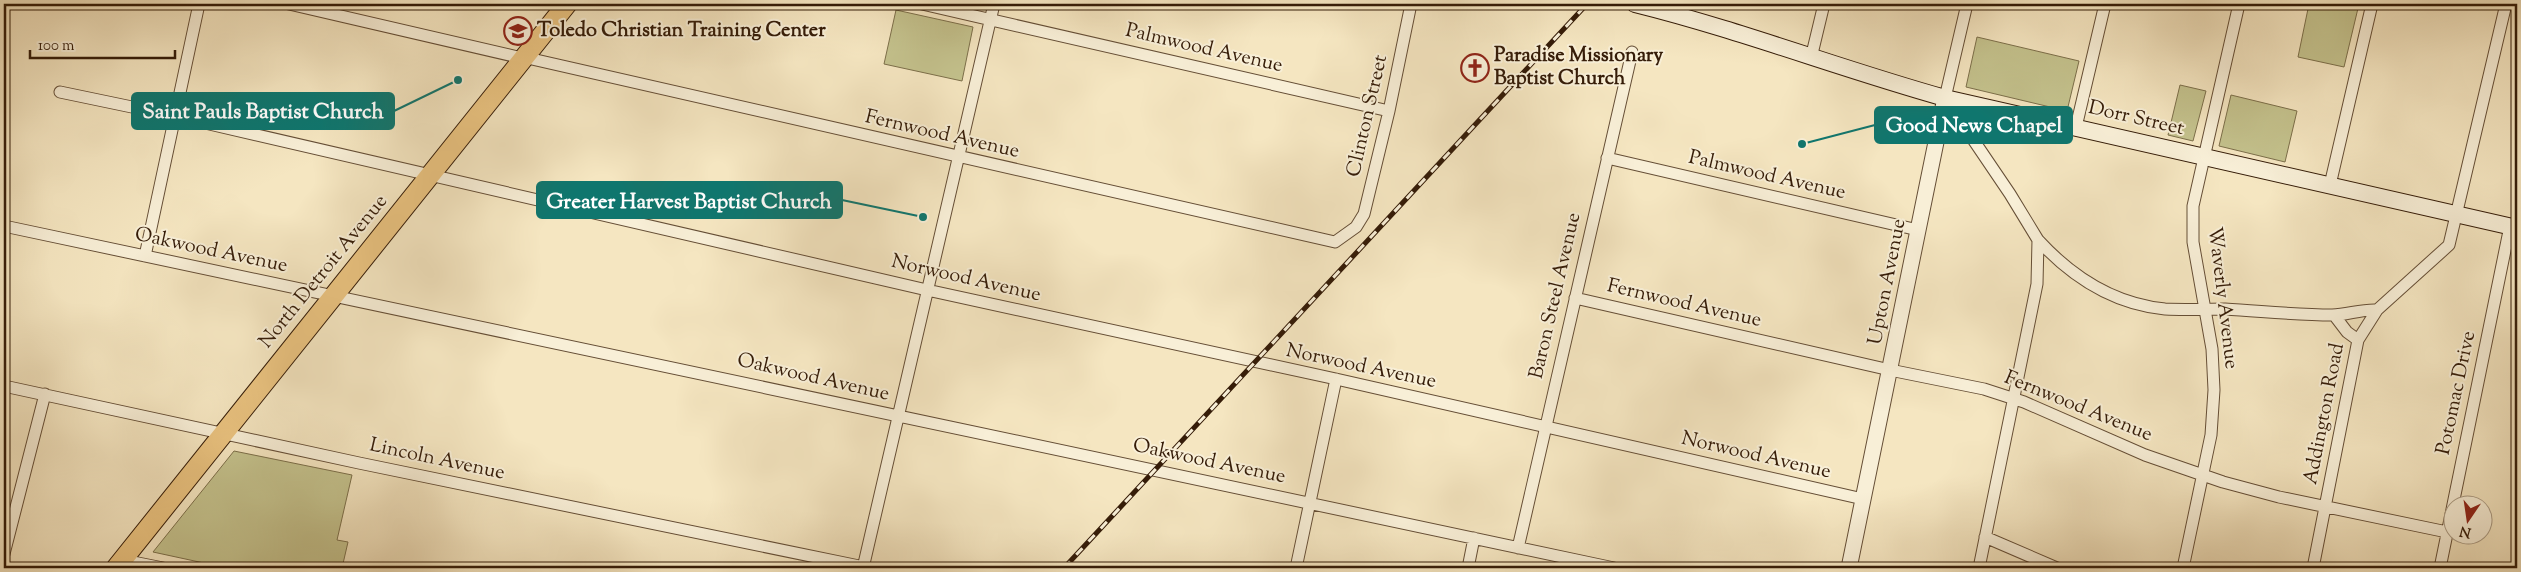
<svg xmlns="http://www.w3.org/2000/svg" width="2521" height="572" font-family="'Sorts Mill Goudy',serif">
	<rect width="100%" height="100%" fill="#f5e6c1"/>
	<filter id="stains"><feTurbulence type="fractalNoise" baseFrequency=".004" numOctaves="4"/><feColorMatrix values="0 0 0 0 .2 0 0 0 0 .09 0 0 0 0 .02 0 0 0 .5 -.17"/></filter>
	<radialGradient id="worn" r=".72"><stop offset=".6" stop-color="#630" stop-opacity="0"/><stop offset="1" stop-color="#630" stop-opacity=".3"/></radialGradient>
	<path fill="#c4c28d" stroke="#7c6f4a" d="M2309 4H2359L2344 67 2298 57Z
		M896 10 973 27 962 81 884 64Z
		M1977 37 2079 61 2067 111 1966 87Z
		M2180 85 2206 91 2193 141 2168 135Z
		M2231 95 2297 111 2285 162 2219 146Z
		M234 451 352 475 337 540 348 542 342 568H227L153 552Z"/>
	<g fill="none" stroke-linecap="round" stroke-linejoin="round">
		<defs>
			<path id="minor" d="M289 4 522 58
				M922 4 1389 111
				M1967 4 1945 98 2010 194 2038 240 2037 284 1979 568
				M523 57 1335 242 1356 227 1364 214 1389 111 1411 4
				M1811 58 1824 4
				M60 92 175 116 927 290 1336 379 1863 499
				M2076 127 2105 4
				M1607 158 1918 230
				M2330 185 2372 4
				M4 226 1614 568
				M2038 240C2072 277 2113 304 2165 309 2185 310 2205 309 2225 309 2261 311 2296 315 2332 315 2347 315 2361 309 2377 310
				M145 256 199 4
				M1575 298 1890 370 1984 389 2024 402 2145 455 2223 482 2279 497 2447 532
				M2334 315 2347 332 2358 340
				M4 386 359 463 864 567
				M1985 537 2057 568
				M1518 548 1632 52
				M4 554 45 394
				M123 560 163 568
				M863 568 994 4
				M1296 568 1336 379
				M1468 568 1474 538
				M2183 568 2211 435 2214 390 2212 349 2193 242V206L2239 4
				M2313 568 2358 340 2377 310 2449 245 2506 4
				M2440 568 2510 226"/>
			<path id="tertiary" d="M1849 568 1945 98"/>
			<path id="secondary" d="M1635 4C1740 30 1841 69 1945 98L2517 228"/>
			<path id="primary" d="M116 568 567 4"/>
		</defs>
		<use href="#minor" stroke="#654e36" stroke-width="13"/>
		<use href="#tertiary" stroke="#654e36" stroke-width="17"/>
		<use href="#secondary" stroke="#351c08" stroke-width="18"/>
		<use href="#primary" stroke="#351c08" stroke-width="21"/>
		<use href="#minor" stroke="#f8efd7" stroke-width="11"/>
		<use href="#tertiary" stroke="#f8efd7" stroke-width="15"/>
		<use href="#secondary" stroke="#f8efd7" stroke-width="16"/>
		<use href="#primary" stroke="#eac380" stroke-width="19"/>
		<defs>
			<path id="rail" d="M1064 568 1587 4"/>
		</defs>
		<use href="#rail" stroke="#351c08" stroke-width="5"/>
		<use href="#rail" stroke="#f8efd7" stroke-width="3" stroke-dasharray="9" stroke-linecap="butt"/>
	</g>
	<defs>
		<symbol id="school-ring" viewBox="-11 -11 22 22"><circle r="9.5" fill="#f8efd7" stroke="#8f2418" stroke-width="1.5"/><path d="M0-5L7-2L0 1L-7-2ZM-4 1L0 2.5L4 1V4Q0 6-4 4Z" fill="#8f2418"/></symbol>
		<symbol id="church-ring" viewBox="-11 -11 22 22"><circle r="9.5" fill="#f8efd7" stroke="#8f2418" stroke-width="1.5"/><path d="M-1.2-6h2.4v3.5h3.3v2.4h-3.3V6h-2.4V-.1h-3.3v-2.4h3.3Z" fill="#8f2418"/></symbol>
	</defs>
	<g fill-rule="evenodd">
		<use href="#school-ring" x="502" y="15" width="32" height="32"/>
		<use href="#church-ring" x="1459" y="52" width="32" height="32"/>
	</g>
	<g text-anchor="middle" dominant-baseline="central" stroke-width="4" stroke-linejoin="round" paint-order="stroke">
		<g font-size="20" font-weight="bold" fill="#351c08" stroke="#f8efd7" text-anchor="start">
			<text x="537" y="31">Toledo Christian Training Center</text>
			<text x="1494" y="56">Paradise Missionary<tspan x="1494" dy="23">Baptist Church</tspan></text>
		</g>
		<g font-size="20" fill="#351c08" stroke="#f8efd7">
			<text transform="translate(1204 49) rotate(13)">Palmwood Avenue</text>
			<text transform="translate(1368 116) rotate(-77)">Clinton Street</text>
			<text transform="translate(2136 119) rotate(13)">Dorr Street</text>
			<text transform="translate(942 135) rotate(13)">Fernwood Avenue</text>
			<text transform="translate(1767 176) rotate(13)">Palmwood Avenue</text>
			<text transform="translate(211 251) rotate(12)">Oakwood Avenue</text>
			<text transform="translate(324 272) rotate(-51)">North Detroit Avenue</text>
			<text transform="translate(966 279) rotate(13)">Norwood Avenue</text>
			<text transform="translate(1888 282) rotate(-79)">Upton Avenue</text>
			<text transform="translate(1556 296) rotate(-77)">Baron Steel Avenue</text>
			<text transform="translate(2222 298) rotate(83)">Waverly Avenue</text>
			<text transform="translate(1684 304) rotate(13)">Fernwood Avenue</text>
			<text transform="translate(1361 367) rotate(12)">Norwood Avenue</text>
			<text transform="translate(813 378) rotate(13)">Oakwood Avenue</text>
			<text transform="translate(2457 393) rotate(-78)">Potomac Drive</text>
			<text transform="translate(2078 407) rotate(22)">Fernwood Avenue</text>
			<text transform="translate(2325 414) rotate(-79)">Addington Road</text>
			<text transform="translate(1756 456) rotate(13)">Norwood Avenue</text>
			<text transform="translate(437 460) rotate(12)">Lincoln Avenue</text>
			<text transform="translate(1209 462) rotate(12)">Oakwood Avenue</text>
		</g>
	</g>
	<path fill="none" stroke="#0f766e" stroke-width="2" d="M458 80L394 111M1802 144L1875 125M923 217L842 200"/>
	<g fill="#0f766e" stroke="#f8efd7" stroke-width="2">
		<circle cx="458" cy="80" r="5"/>
		<circle cx="1802" cy="144" r="5"/>
		<circle cx="923" cy="217" r="5"/>
	</g>
	<g fill="#0f766e" stroke="#0f766e" stroke-width="2">
		<rect x="132" y="93" width="262" height="36" rx="5"/>
		<rect x="1875" y="107" width="197" height="36" rx="5"/>
		<rect x="537" y="182" width="305" height="36" rx="5"/>
	</g>
	<g font-size="21" text-anchor="middle" font-weight="bold" fill="#fff">
		<text x="263" y="118">Saint Pauls Baptist Church</text>
		<text x="1974" y="132">Good News Chapel</text>
		<text x="689" y="208">Greater Harvest Baptist Church</text>
	</g>
	<rect width="2521" height="572" fill="none" stroke="#f5e6c1" stroke-width="20"/>
	<rect x="5" y="5" width="2511" height="562" fill="none" stroke="#351c08" stroke-width="2.5"/>
	<rect x="10" y="10" width="2501" height="552" fill="none" stroke="#351c08"/>
	<g transform="translate(2468 520) rotate(193)"><circle r="24" fill="#f8efd7" stroke="#aa9b84"/>
	<path d="M0-4L9 19L0 12L-9 19Z" fill="#8f2418"/>
	<text y="-8" font-size="14" font-weight="bold" text-anchor="middle" fill="#351c08">N</text>
	</g>
	<path d="M30 50v8h145v-8" fill="none" stroke="#351c08" stroke-width="2.5"/>
	<text x="38" y="50" font-size="15" fill="#351c08" stroke="#f8efd7" stroke-width="4" paint-order="stroke">100 m</text>
	<rect width="100%" height="100%" filter="url(#stains)"/>
	<rect width="100%" height="100%" fill="url(#worn)"/>
</svg>
